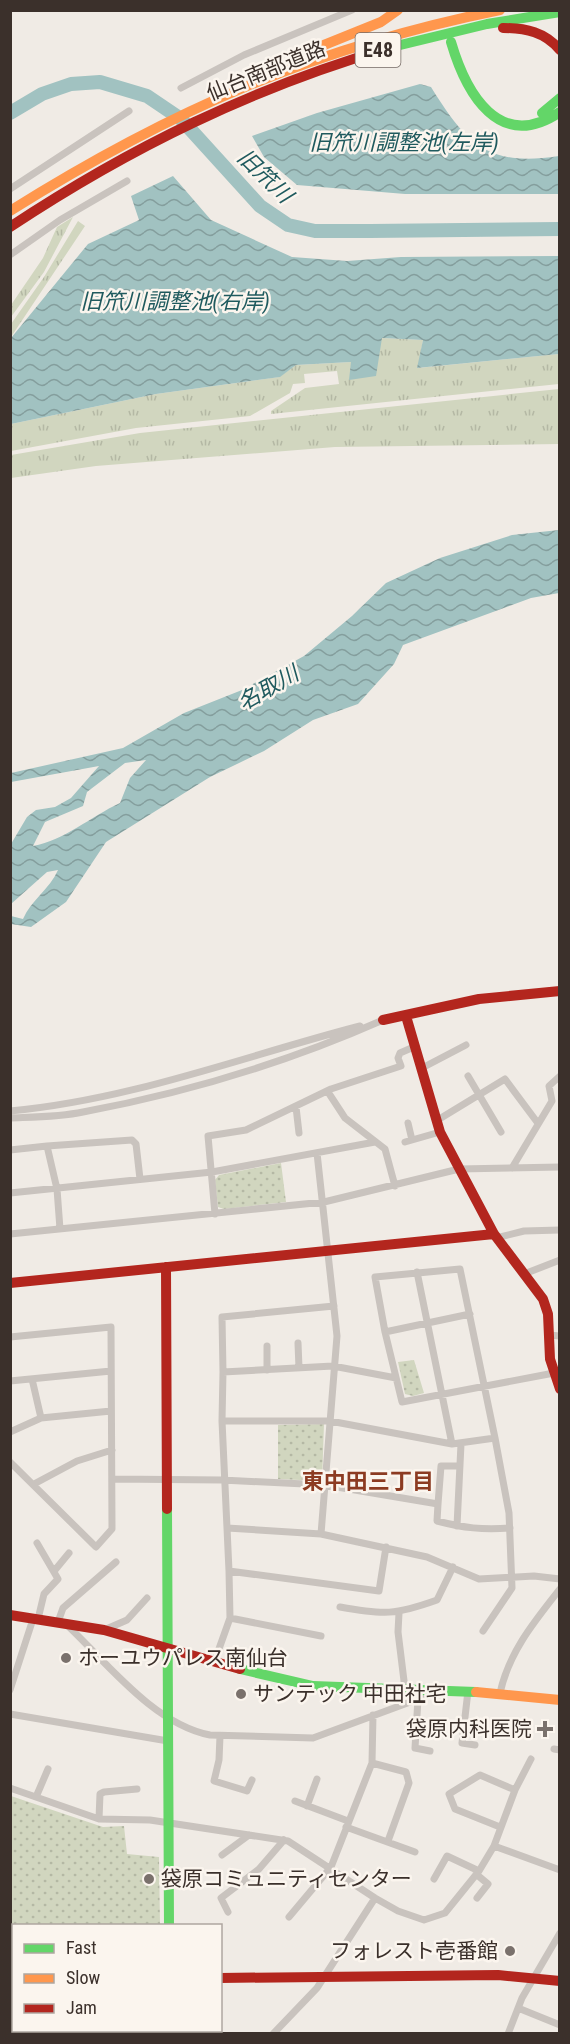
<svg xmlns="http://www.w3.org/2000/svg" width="570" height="2044" font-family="'Roboto Condensed','Noto Sans JP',sans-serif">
	<defs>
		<pattern id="grass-tufts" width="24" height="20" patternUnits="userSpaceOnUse" patternTransform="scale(1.5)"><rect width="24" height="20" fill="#d1d6bf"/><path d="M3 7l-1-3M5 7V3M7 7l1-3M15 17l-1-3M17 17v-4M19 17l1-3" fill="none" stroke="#b4b8a4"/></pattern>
		<pattern id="park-dots" width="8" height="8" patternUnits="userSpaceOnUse" patternTransform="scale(1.5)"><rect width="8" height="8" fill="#d1d6bf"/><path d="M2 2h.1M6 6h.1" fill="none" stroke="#b4b8a4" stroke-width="1.8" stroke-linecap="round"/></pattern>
		<pattern id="water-waves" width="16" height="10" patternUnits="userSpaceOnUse" patternTransform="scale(1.5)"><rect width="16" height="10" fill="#a1c2c1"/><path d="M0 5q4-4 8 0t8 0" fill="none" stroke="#849e9d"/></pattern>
	</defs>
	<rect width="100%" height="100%" fill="#f0ebe5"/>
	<path fill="url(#grass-tufts)" d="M73 217 44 272 11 317V305L43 258 57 227Z
		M78 221 85 226 11 337V324L44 277Z
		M381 338 423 340 418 368 559 354V384L271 414V411L305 388 339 384 337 371 304 374 305 383 293 384 290 393 250 416 136 428 11 451V424L156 394 279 377 296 365 351 362Z
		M559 389V444L335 447 96 466 11 478V455L140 433Z"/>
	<path fill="url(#park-dots)" d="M281 1163 286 1202 224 1209 218 1207 215 1180 219 1175Z
		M414 1360 424 1393 413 1396 405 1394 398 1362Z
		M324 1424 322 1481 278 1479V1425Z
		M11 1796 103 1827 124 1826 127 1854 159 1857 160 1925 14 1926 13 1969H11Z"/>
	<path fill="url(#water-waves)" fill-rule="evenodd" d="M420 84 431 87C467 145 488 167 559 156V194H405L297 185 264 157 252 136 317 113Z
		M173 176 211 220 292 257 347 261 401 257 559 256V354L417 368 423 340 382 338 376 376 349 380 351 362 296 365 280 377 156 394 11 424V338L88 244 139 220 131 196Z
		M559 530V593L531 598 403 645 394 664 358 704 313 720 264 751 210 777 106 842 66 902 31 927 11 924V916L23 919C31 900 50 889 58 870L47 872 11 904V844L27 817 36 810 55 807 71 798 99 766 11 782V773L123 748 184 713 242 690 304 656 352 616 386 583 440 558 512 535ZM146 760 130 778 120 803C90 817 65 840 33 846L45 822 83 806 87 792 125 763Z"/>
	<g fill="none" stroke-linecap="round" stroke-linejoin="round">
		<path stroke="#a1c2c1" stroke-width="14" d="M10 113 42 94 71 84 100 82 147 96 181 119 260 206 288 225 315 231H370L560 229"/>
		<path stroke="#c9c3be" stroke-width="7" d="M181 88 244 55 352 10
			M10 189 129 111
			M10 255 60 220 127 181
			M422 1068 466 1045
			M468 1076 501 1132
			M328 1092 345 1118 385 1149 395 1186
			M296 1107 299 1133
			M10 1111C131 1100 244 1056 360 1026
			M10 1118C34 1117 60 1117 83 1112 185 1093 288 1062 383 1020
			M436 1121 505 1079 537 1122
			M408 1123 412 1140
			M405 1142 440 1132
			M47 1146 132 1140 136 1144 140 1179
			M10 1150 47 1146 57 1189 60 1229
			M317 1153 337 1336 321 1534
			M512 1168 552 1101 549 1086 560 1076
			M10 1193 212 1172 375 1142
			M215 1214 208 1136 246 1130 331 1089 401 1066 398 1058 400 1053 416 1046
			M10 1234 324 1202 459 1169 560 1167
			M496 1238 524 1231 560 1230
			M417 1272 452 1444
			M524 1274 560 1260
			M470 1314 385 1332 402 1402 554 1373
			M549 1335 560 1336
			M10 1337 111 1327 112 1529 96 1547 10 1462
			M298 1343 299 1368
			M267 1346V1370
			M223 1372 222 1317 334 1306
			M32 1379 41 1418
			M10 1381 111 1371
			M222 1421 223 1372 333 1366 396 1378
			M10 1432 41 1418 111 1411
			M112 1479 222 1480 325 1485 438 1504 437 1521C464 1528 482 1530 510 1528
			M34 1484 77 1461 112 1450
			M438 1504 441 1466H460
			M457 1526 461 1444
			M227 1528 222 1421H330L452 1444 495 1438 460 1269 375 1277 385 1332
			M37 1543 58 1579 44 1594 38 1619
			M55 1570 69 1553
			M229 1571 227 1528 321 1534 427 1557 479 1579 534 1576 560 1579
			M340 1607C384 1615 395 1615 437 1600L453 1567
			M399 1613 398 1632 405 1689
			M230 1618 229 1571 379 1591 386 1547
			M58 1622 63 1608 116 1562
			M68 1626C108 1664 154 1724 210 1735L313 1738 421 1698 427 1690
			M104 1630 127 1620 147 1598
			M483 1631 512 1588 509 1513 495 1438
			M215 1660 230 1618 321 1636
			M10 1690 33 1619
			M468 1691 462 1743 475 1745
			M500 1693C509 1652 534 1622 560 1589
			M418 1699 415 1748 430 1751
			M10 1714 168 1741
			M220 1736 219 1760 214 1781 247 1791 252 1780
			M554 1749 560 1750
			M372 1763 406 1772 409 1783 388 1841
			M10 1788 99 1819 150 1820 288 1841 375 1898 398 1911 424 1920 445 1913 479 1871 494 1846 515 1790 480 1775 449 1794 455 1809 500 1827
			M515 1790 531 1759
			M36 1797 48 1769
			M295 1801 348 1821
			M307 1806 317 1779
			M99 1819 100 1794 104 1792 137 1789
			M346 1827 415 1852
			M494 1846 560 1870
			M222 1855 249 1835
			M476 1874 488 1884 477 1898
			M434 1879 447 1856 479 1871
			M228 1912 221 1898 259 1869 284 1840
			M289 1917 331 1867 372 1763 373 1715
			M518 2008 560 2025
			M273 2034 317 1988 375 1898
			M508 2034 522 1998 560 1933"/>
		<path stroke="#63d668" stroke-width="10" d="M451 42C466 93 499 153 560 112
			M392 47 487 24 560 12
			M542 113 560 98
			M167 1509 169 1926
			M240 1669 313 1686 476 1692"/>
		<path stroke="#ff974d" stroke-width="10" d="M314 49 381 22 398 10
			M10 211C171 110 313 48 500 10
			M476 1692 560 1700"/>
		<path stroke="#b3261e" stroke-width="10" d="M503 28C526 28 545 32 560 50
			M10 227C131 147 252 88 392 47
			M406 1016 440 1132 494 1234 543 1299 548 1314 550 1359 560 1389
			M383 1020 479 999 560 991
			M166 1267 167 1509
			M10 1283 494 1234
			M10 1615 104 1630 240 1669
			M220 1978 498 1975 560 1981
			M10 1980H14"/>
	</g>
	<g fill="#7a716c" stroke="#fbf5ee" stroke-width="2">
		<circle cx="66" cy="1658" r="6"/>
		<circle cx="241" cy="1694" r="6"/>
		<path d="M542 1720h6v6h6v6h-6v6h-6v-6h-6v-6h6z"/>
		<circle cx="149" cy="1879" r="6"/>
		<circle cx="510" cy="1951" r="6"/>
	</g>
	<g text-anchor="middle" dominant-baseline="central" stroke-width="5" stroke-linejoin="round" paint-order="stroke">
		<rect fill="#fbf5ee" stroke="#756b66" stroke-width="1.5" x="355.5" y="33" width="45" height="34" rx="4.5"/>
		<g font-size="20" font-weight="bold" fill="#3b302b">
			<text x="378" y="50">E48</text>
		</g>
		<g font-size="21" fill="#3b302b" stroke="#fbf5ee">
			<text transform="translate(266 71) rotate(-22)">仙台南部道路</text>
		</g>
		<g font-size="21" fill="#3b302b" stroke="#fbf5ee" text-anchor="start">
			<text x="78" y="1658">ホーユウパレス南仙台</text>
			<text x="253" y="1694">サンテック 中田社宅</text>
			<text x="532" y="1729" text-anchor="end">袋原内科医院</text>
			<text x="161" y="1879">袋原コミュニティセンター</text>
			<text x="498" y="1951" text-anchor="end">フォレスト壱番館</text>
		</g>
		<g font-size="22" font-style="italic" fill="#1f5a5e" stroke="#fbf5ee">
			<text x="404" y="142">旧笊川調整池(左岸)</text>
			<text transform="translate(265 176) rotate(44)">旧笊川</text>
			<text x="175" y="301">旧笊川調整池(右岸)</text>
			<text transform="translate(268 688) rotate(-30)">名取川</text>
		</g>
		<g font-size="22" font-weight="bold" fill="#8c3b22" stroke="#fbf5ee">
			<text x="368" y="1481">東中田三丁目</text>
		</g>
	</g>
	<rect width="570" height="2044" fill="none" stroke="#3b302b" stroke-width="24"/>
	<rect x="12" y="1924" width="210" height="108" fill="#fbf5ee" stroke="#aea6a0" stroke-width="1.5"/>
	<rect x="24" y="1944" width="30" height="9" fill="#63d668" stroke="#aea6a0" stroke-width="1.5"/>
	<text x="66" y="1954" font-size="18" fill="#3b302b">Fast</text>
	<rect x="24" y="1974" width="30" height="9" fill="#ff974d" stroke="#aea6a0" stroke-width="1.5"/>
	<text x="66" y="1984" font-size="18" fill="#3b302b">Slow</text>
	<rect x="24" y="2004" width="30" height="9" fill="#b3261e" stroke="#aea6a0" stroke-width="1.5"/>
	<text x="66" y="2014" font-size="18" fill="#3b302b">Jam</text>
</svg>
